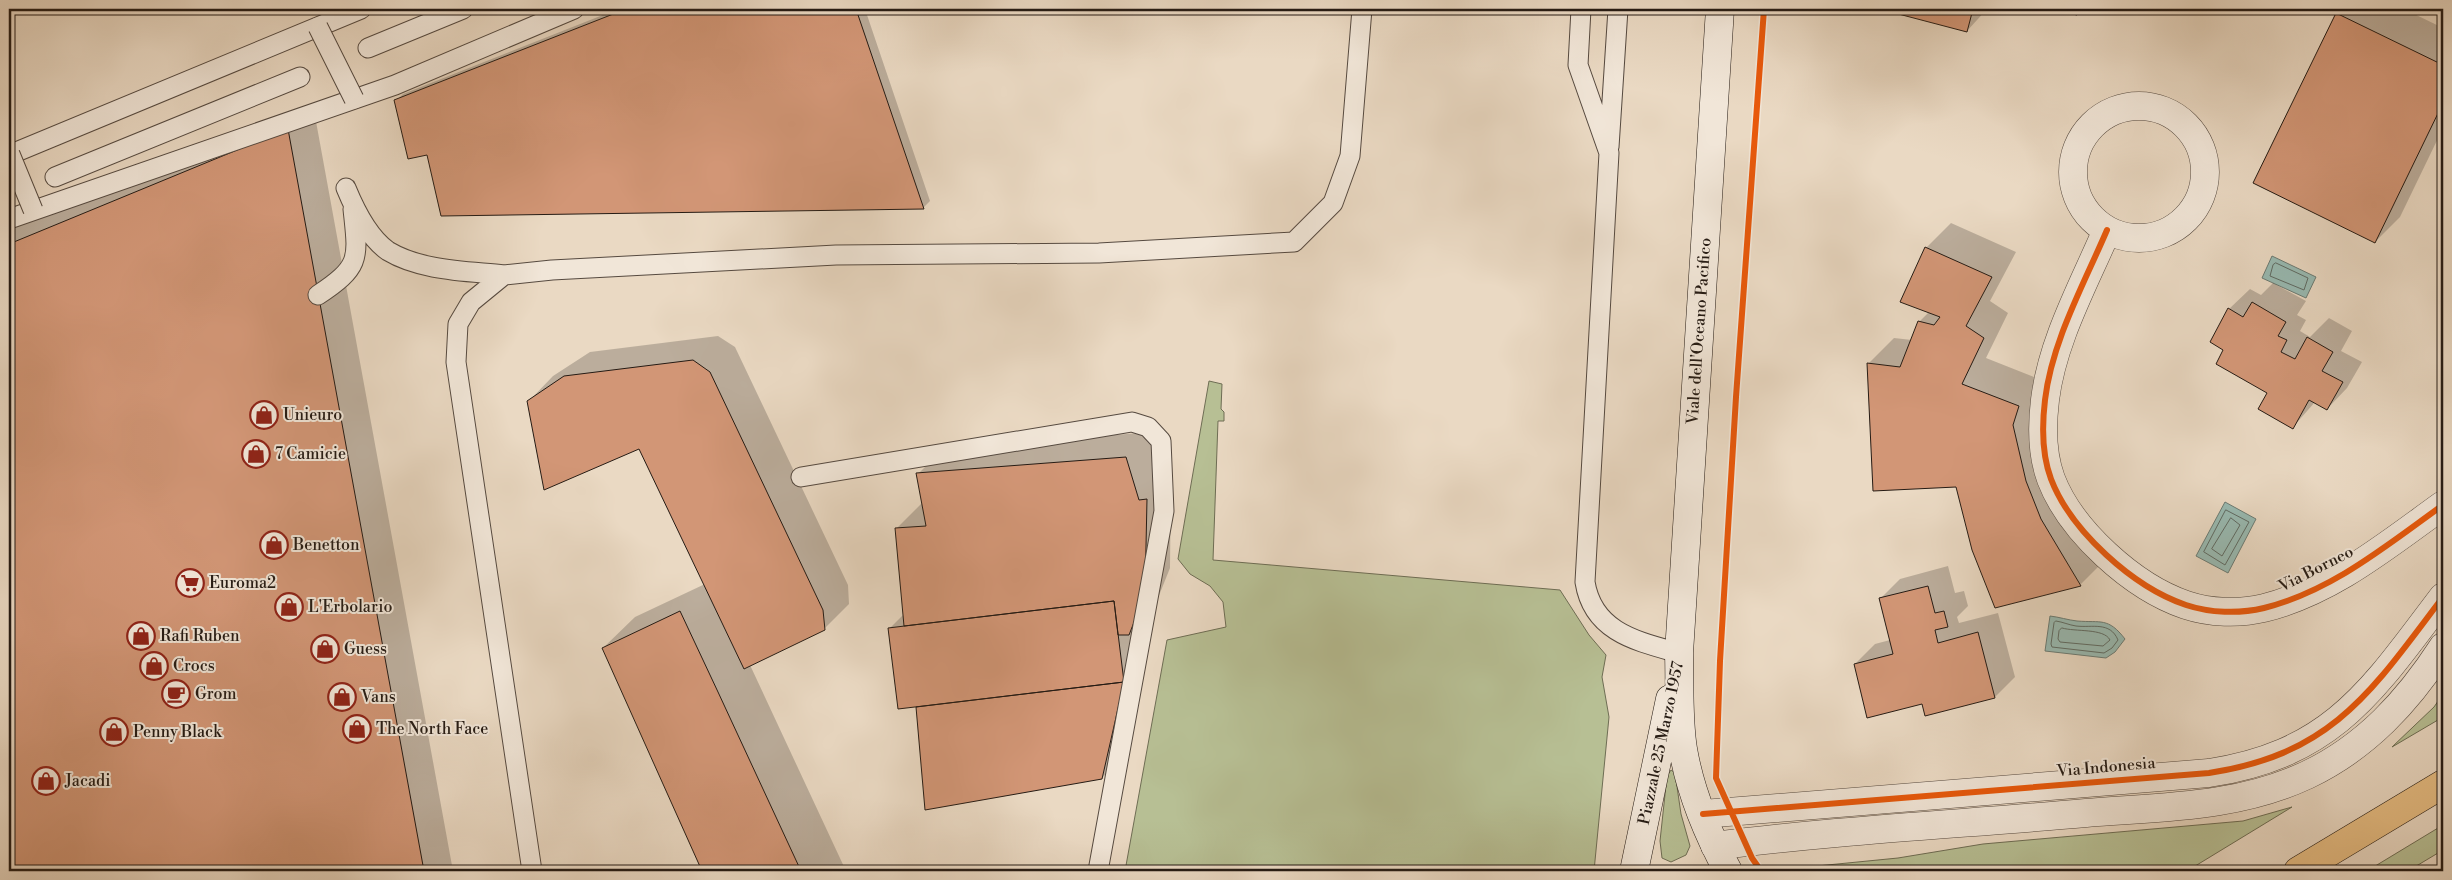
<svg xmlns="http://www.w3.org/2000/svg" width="2452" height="880" font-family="'Libre Bodoni',serif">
	<rect width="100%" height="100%" fill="#ead9c3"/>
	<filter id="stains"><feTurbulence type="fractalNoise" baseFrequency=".004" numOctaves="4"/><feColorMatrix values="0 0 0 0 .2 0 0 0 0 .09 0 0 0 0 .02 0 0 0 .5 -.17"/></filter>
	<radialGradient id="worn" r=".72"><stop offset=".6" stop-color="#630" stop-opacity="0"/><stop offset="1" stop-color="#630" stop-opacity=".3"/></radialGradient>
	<path fill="#b7bf94" stroke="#6e6d54" d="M1209 381 1222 384 1221 409 1224 412V421H1218L1213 560 1560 590 1589 635 1606 655 1602 677 1609 717 1594 871H1125L1167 640 1226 627 1223 602 1210 586 1190 574 1178 559Z
		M2443 694V717L2392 747 2434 707Z
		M1671 770 1675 773 1681 814 1690 846 1686 855 1671 862 1662 858 1660 841 1667 776Z
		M2292 807 2187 871H1806L1807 867 1898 858 1983 844 2243 821Z
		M2443 825V850L2408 871H2367Z"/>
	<path fill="#98bab2" stroke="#6a7a73" d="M2272 256 2316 277 2306 298 2262 278Z
		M2225 502 2256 519 2228 573 2196 556Z
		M2050 616C2059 617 2068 620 2077 621 2101 623 2108 617 2125 639L2115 652 2106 658 2045 651Z"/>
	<path fill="#0003" d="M618 9H865L930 201 923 208 396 101 403 94Z
		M1889 9H1987L1967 31 1889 10Z
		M2341 9H2404L2443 28V128L2400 217 2375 242 2254 183 2337 13Z
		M313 105 453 871H9V230Z
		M1951 223 2016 252 1990 301 2008 313 1986 358 2044 381 2050 455 2105 560 2080 585 1957 486 1874 489 1869 363 1894 338 1912 340 1919 322 1929 312 1926 248Z
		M2273 283 2306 301 2297 315 2306 320 2300 331 2310 337 2329 318 2352 331 2341 351 2362 362 2347 388 2327 409 2315 402 2293 427 2269 393 2225 350 2229 309 2250 289 2261 295Z
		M718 336 735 347 848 585 849 604 824 629 750 665 846 871H703L603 648 635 617 705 584 639 447 528 402 553 376 590 352Z
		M1151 432 1171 475 1170 568 1154 608 1122 757 1102 778 926 809 918 705 890 628 904 614 897 528 922 503 918 474 943 449Z
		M1948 566 1955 593 1964 591 1968 606 1957 617 1959 623 1998 613 2015 677 1995 697 1855 664 1875 644 1890 640 1880 599 1900 579Z"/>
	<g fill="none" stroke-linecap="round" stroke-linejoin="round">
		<path stroke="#5e6a63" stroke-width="1" d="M2276 263 2308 278 2304 290 2270 276 2273 265Z
			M2226 510 2249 522 2225 565 2204 552Z
			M2231 518 2240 525 2222 556 2212 549Z
			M2056 621C2063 622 2069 625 2076 626 2092 628 2110 621 2118 640L2112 648 2104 653 2052 647 2051 644 2054 623Z
			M2062 628C2075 632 2104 628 2110 640L2103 646 2060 642 2058 639 2059 631Z"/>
	</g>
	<path fill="#d29676" stroke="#251b14" d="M626 9H856L924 209 441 216 427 155 408 159 394 100Z
		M1888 9H1973L1967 32 1887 11Z
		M2052 9H2079L2077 15Z
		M2336 13 2443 65V103L2375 243 2253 183Z
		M288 129 424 871H9V244Z
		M1925 247 1992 277 1966 326 1984 338 1962 384 2019 406 2013 425 2026 481 2041 519 2081 586 1995 608 1972 550 1956 487 1873 491 1867 363 1900 367 1918 321 1934 325 1940 317 1900 302Z
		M2252 302 2286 322 2278 336 2287 340 2281 352 2295 359 2307 337 2333 352 2322 371 2343 382 2327 410 2309 400 2293 429 2258 409 2267 393 2216 364 2223 350 2210 342 2228 308 2243 317Z
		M693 360 710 372 823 610 825 630 744 669 639 449 544 490 527 401 564 376Z
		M1126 457 1139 500 1147 499 1145 594 1129 635H1118L1114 601 904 626 895 528 926 526 916 473Z
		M1928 586 1935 613 1944 611 1948 627 1935 630 1938 643 1978 632 1995 698 1925 716 1922 704 1867 718 1854 664 1893 654 1879 598Z
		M1114 601 1124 682 898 709 888 628Z
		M680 611 718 692 801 871H702L602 648Z
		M1124 682 1102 779 925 810 916 707Z"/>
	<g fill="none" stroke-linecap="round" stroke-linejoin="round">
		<defs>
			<path id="service" d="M1581 9 1578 65 1609 153 1585 582C1593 632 1636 641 1679 653
				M368 48 463 9
				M1609 147 1618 9
				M9 155 361 9
				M55 177 300 77
				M346 188C355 210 368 237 388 251 421 271 467 271 504 275
				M9 219 395 85 574 9
				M318 295C362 266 358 258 353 209
				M801 477 1132 422 1148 427 1161 441 1164 511 1098 871
				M532 871 456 362 458 324 471 302 504 275 552 270 836 255 1099 253 1294 242 1333 203 1350 156 1362 9"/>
			<path id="minor" d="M2073 172a66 66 0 1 1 132 0a66 66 0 1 1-132 0Z
				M2107 230C2084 284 2052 341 2045 400 2042 425 2042 455 2051 479 2071 531 2133 587 2186 605 2210 613 2239 614 2264 608 2332 591 2387 545 2443 505
				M1703 814 2209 773C2334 754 2373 689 2443 597
				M1715 846C1838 830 1962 824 2086 813 2161 807 2237 808 2307 775 2366 747 2408 701 2443 647"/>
			<path id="secondary" d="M1720 9 1679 653C1680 685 1678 718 1683 749 1690 791 1708 834 1728 871
				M1634 871 1670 699"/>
			<path id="primary" d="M2298 871 2443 784"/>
		</defs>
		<use href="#service" stroke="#564a40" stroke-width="21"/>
		<use href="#minor" stroke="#564a40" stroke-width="29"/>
		<use href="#secondary" stroke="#251b14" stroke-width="29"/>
		<use href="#primary" stroke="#251b14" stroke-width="29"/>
		<use href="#service" stroke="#f1e6d8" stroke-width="19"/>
		<use href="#minor" stroke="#f1e6d8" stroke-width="28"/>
		<use href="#secondary" stroke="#f1e6d8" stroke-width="28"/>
		<use href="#primary" stroke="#e5bc82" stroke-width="28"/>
		<defs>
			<path id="service-bridge" d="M318 27 354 99
				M10 154 33 210"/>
		</defs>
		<use href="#service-bridge" stroke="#564a40" stroke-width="21" stroke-linecap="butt"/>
		<use href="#service-bridge" stroke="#f1e6d8" stroke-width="19"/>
		<defs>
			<path id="cycleway" d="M2107 230C2084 284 2052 341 2045 400 2042 425 2042 455 2051 479 2071 531 2133 587 2186 605 2210 613 2239 614 2264 608 2332 591 2387 545 2443 505
				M1703 814 2209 773C2334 754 2373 689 2443 597
				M1761 871 1752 858 1716 778 1720 661 1736 397 1764 9"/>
		</defs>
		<use href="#cycleway" stroke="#f1e6d8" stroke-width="9"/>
		<use href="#cycleway" stroke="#e8590c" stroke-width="6"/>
	</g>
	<defs>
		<symbol id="shop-ring" viewBox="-11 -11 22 22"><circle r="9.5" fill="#f1e6d8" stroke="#8f2418" stroke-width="1.5"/><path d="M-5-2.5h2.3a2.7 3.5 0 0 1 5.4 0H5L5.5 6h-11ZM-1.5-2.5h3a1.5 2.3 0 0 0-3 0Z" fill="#8f2418"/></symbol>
		<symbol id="supermarket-ring" viewBox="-11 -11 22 22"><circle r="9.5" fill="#f1e6d8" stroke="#8f2418" stroke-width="1.5"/><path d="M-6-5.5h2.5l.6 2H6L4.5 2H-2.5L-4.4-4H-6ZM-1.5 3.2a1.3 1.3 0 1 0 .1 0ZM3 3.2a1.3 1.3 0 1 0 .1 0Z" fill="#8f2418"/></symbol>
		<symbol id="cafe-ring" viewBox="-11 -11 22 22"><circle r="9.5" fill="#f1e6d8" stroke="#8f2418" stroke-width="1.5"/><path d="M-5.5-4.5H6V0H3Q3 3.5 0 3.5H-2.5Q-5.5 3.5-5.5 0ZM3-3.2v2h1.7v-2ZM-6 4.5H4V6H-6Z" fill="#8f2418"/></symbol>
	</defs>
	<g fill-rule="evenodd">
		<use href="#shop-ring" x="248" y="399" width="32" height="32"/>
		<use href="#shop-ring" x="240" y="438" width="32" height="32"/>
		<use href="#shop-ring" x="258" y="529" width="32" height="32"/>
		<use href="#supermarket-ring" x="174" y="567" width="32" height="32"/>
		<use href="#shop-ring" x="273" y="591" width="32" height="32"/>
		<use href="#shop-ring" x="125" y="620" width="32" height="32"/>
		<use href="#shop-ring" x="309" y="633" width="32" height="32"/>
		<use href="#shop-ring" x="138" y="650" width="32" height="32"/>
		<use href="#cafe-ring" x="160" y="678" width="32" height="32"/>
		<use href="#shop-ring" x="326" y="681" width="32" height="32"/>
		<use href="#shop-ring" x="341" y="713" width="32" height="32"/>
		<use href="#shop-ring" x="98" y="716" width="32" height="32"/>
		<use href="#shop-ring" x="30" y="765" width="32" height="32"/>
	</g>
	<g text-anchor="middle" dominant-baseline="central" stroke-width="4" stroke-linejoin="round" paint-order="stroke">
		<g font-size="16" fill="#251b14" stroke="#f1e6d8">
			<text transform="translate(1699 331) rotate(-86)">Viale dell'Oceano Pacifico</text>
			<text transform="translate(2316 569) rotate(-27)">Via Borneo</text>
			<text transform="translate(1661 743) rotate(-78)">Piazzale 25 Marzo 1957</text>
			<text transform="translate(2106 767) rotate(-5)">Via Indonesia</text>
		</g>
		<g font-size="16" fill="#251b14" stroke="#f1e6d8" text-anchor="start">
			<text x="283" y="415">Unieuro</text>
			<text x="275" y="454">7 Camicie</text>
			<text x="293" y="545">Benetton</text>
			<text x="209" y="583">Euroma2</text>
			<text x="308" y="607">L'Erbolario</text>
			<text x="160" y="636">Rafi Ruben</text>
			<text x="344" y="649">Guess</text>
			<text x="173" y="666">Crocs</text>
			<text x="195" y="694">Grom</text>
			<text x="361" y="697">Vans</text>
			<text x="376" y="729">The North Face</text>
			<text x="133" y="732">Penny Black</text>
			<text x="65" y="781">Jacadi</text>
		</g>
	</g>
	<rect width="2452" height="880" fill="none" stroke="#ead9c3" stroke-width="30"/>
	<rect x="10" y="10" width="2432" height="860" fill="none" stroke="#251b14" stroke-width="2.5"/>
	<rect x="15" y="15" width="2422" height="850" fill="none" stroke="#251b14"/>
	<rect width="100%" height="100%" filter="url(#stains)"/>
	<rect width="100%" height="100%" fill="url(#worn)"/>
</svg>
